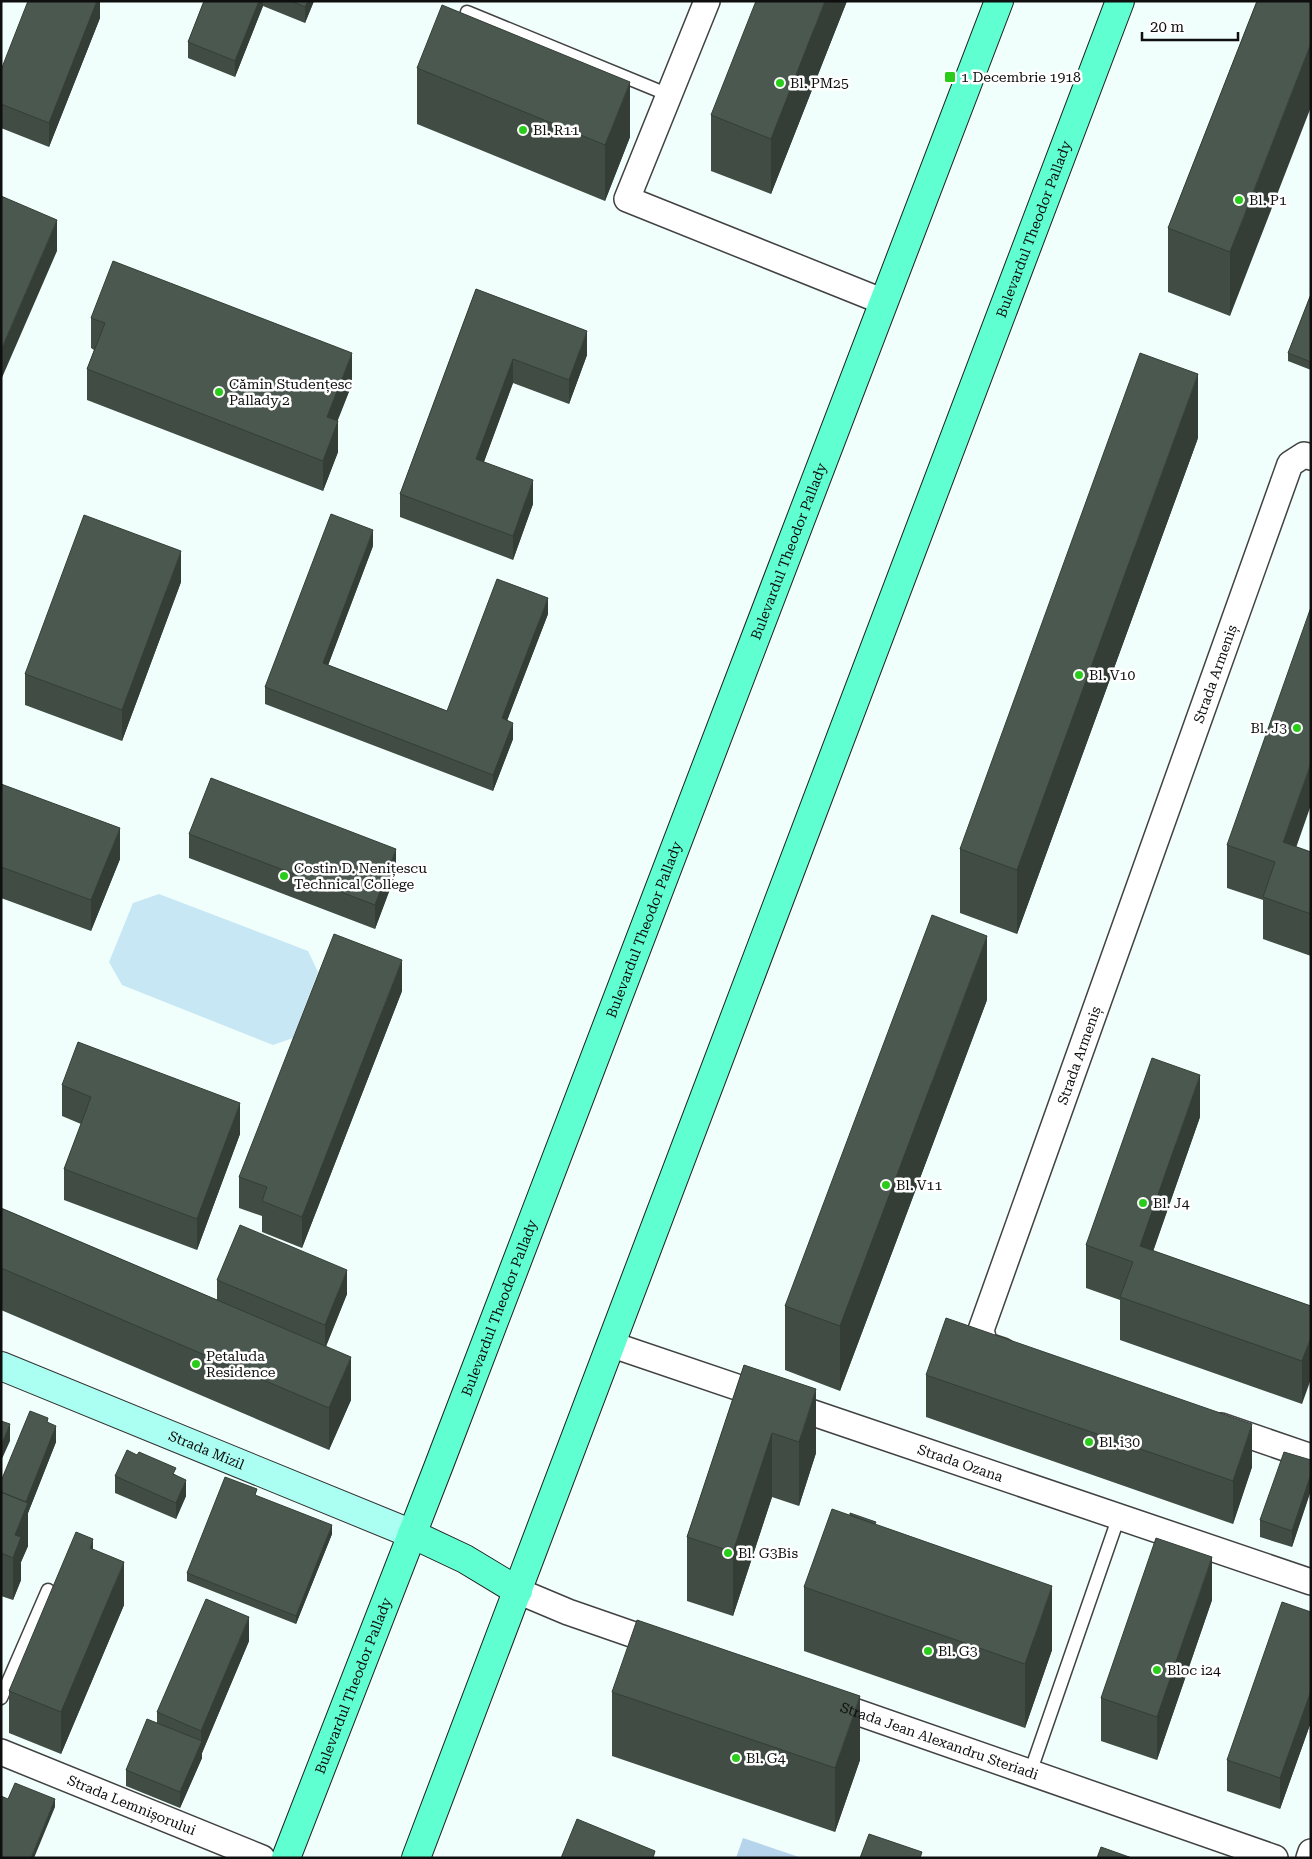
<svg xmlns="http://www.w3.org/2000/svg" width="1312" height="1859" font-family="'Roboto Serif',serif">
	<rect width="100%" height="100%" fill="#f0fffb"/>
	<path fill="#b6d5ed" d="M743 1838 802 1858H736Z"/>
	<path fill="#c8e7f4" d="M159 894 308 951 318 972 293 1038 273 1045 122 985 109 962 133 903Z"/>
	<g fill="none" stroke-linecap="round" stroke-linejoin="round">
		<defs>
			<path id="lane" d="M467 12 669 95
				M1 1698 48 1590
				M1030 1773 1119 1516"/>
			<g id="street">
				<path d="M707 1 627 199 884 302"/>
				<path id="s1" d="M610 1344 1311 1582"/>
				<path id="s2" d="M1003 1351 985 1345 981 1330 1290 464 1304 455 1311 457"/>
				<path d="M1221 1426 1311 1457"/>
				<path d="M518 1591 568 1612 663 1645"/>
				<path id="s3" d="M828 1702 1275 1858"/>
				<path id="s4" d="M1 1752 262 1858"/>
				<path d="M1309 1858 1311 1852"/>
			</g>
			<g id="secondary">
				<path id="s5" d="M1 1366 412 1534"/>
			</g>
			<g id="primary">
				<path d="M412 1534 465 1559 518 1591"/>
				<path id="s6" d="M286 1858 439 1465 999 1"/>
				<path id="s7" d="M416 1858 1120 1"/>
			</g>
		</defs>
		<use href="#lane" stroke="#424242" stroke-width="15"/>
		<use href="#street" stroke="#424242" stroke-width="28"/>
		<use href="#secondary" stroke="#313131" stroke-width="30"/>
		<use href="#primary" stroke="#202020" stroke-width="30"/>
		<use href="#lane" stroke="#fff" stroke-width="12"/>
		<use href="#street" stroke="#fff" stroke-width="25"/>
		<use href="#secondary" stroke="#abfff2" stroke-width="28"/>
		<use href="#primary" stroke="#60ffd1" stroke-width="28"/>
	</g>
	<path fill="#404c44" d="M100 1V18L49 147 1 128V70Z
		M204 1H314L305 23 263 6 235 77 188 58V42Z
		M847 1 771 194 711 171V115Z
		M1257 1 1230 316 1168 292V228Z
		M417 68 630 137 605 201 417 124Z
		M476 289 587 355 569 404 513 383 484 462 533 504 513 560 400 517V494Z
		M1311 294V370L1288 361V353Z
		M91 318 352 384 337 421 338 452 323 491 87 400V369L94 350 91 348Z
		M1198 438 1017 934 960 913V849Z
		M373 546 328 665 447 711 548 614 507 720 513 739 493 791 265 704V687Z
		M181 582 122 741 25 705V674Z
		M1 784 120 859 91 931 1 898Z
		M189 834 396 873 375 929 189 858Z
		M1227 845 1296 847 1311 852V956L1263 939V900L1227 888Z
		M402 991 302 1248 262 1232V1216L239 1208V1177Z
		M987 1000 840 1391 785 1370V1306Z
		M62 1085 240 1134 197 1250 64 1200V1169L81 1124 62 1116Z
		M1200 1117 1153 1251 1311 1306 1302 1404 1120 1340V1300L1086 1288V1245Z
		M1 1208 217 1300V1280L347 1294 326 1346 351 1400 329 1450 1 1310Z
		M744 1365 816 1453 799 1506 772 1497 733 1616 687 1601V1537Z
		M926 1375 1252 1467 1233 1524 926 1417Z
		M48 1422 56 1442 28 1513V1546L21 1562V1580L13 1600 1 1596V1481Z
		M137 1455 176 1475 186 1496 176 1519 115 1493V1476Z
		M1311 1460V1490L1292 1547 1260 1537V1520Z
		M257 1496 332 1534 296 1624 187 1581V1573Z
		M876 1525 1052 1650 1025 1728 804 1651V1587Z
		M93 1549 124 1605 61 1754 9 1733V1691Z
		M1212 1600 1157 1760 1101 1741V1698Z
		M1311 1612V1722L1280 1809 1227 1791V1760Z
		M249 1641 202 1753V1758L180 1808 126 1786V1770L157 1723V1712Z
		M612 1692 860 1760 835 1832 612 1756Z"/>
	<path fill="#343e37" d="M97 1H100V18L49 147V123Z
		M259 1H263V6L235 77V61Z
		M308 1H314L305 23V7Z
		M825 1H847L771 194V139Z
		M1311 43V107L1230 316V252Z
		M630 82V137L605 201V145Z
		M57 220V251L1 380V350Z
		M587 331V355L569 404V380Z
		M352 353V384L327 448V417Z
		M513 359V383L476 483V459Z
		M1198 374V438L1017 934V870Z
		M338 421V452L323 491V461Z
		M533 480V504L513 560V536Z
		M373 530V546L323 679V663Z
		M181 551V582L122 741V710Z
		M548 598V614L502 734V718Z
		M513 723V739L493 791V775Z
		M1311 763V805L1283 885V842Z
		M120 828V859L91 931V900Z
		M396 849V873L375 929V905Z
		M987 936V1000L840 1391V1326Z
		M402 960V991L302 1248V1217Z
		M1200 1075V1117L1140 1289V1246Z
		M240 1103V1134L197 1250V1219Z
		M347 1270V1294L325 1349V1325Z
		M1311 1337V1379L1302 1404V1361Z
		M351 1357V1400L329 1450V1408Z
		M816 1389V1453L799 1506V1442Z
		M10 1424V1441L1 1461V1445Z
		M1252 1424V1467L1233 1524V1481Z
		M56 1426V1442L28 1513V1546L21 1562V1580L13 1600V1558L15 1535 25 1505Z
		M772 1433V1497L733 1616V1552Z
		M1311 1474V1490L1292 1547V1531Z
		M186 1480V1496L176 1519V1503Z
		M332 1525V1534L296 1624V1616Z
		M93 1539V1582L90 1548Z
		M1212 1557V1600L1157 1760V1717Z
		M124 1562V1605L61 1754V1712Z
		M1052 1586V1650L1025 1728V1664Z
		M249 1617V1641L202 1753V1758L180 1808V1792L201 1743V1731Z
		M1311 1691V1722L1280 1809V1778Z
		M860 1696V1760L835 1832V1768Z
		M55 1799V1807L34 1858H31Z"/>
	<path fill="#4a584f" stroke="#343e37" d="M28 1H97L49 123 1 104V70Z
		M204 1H259L235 61 188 42Z
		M291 1H308L305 7Z
		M756 1H825L771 139 711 115Z
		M1257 1H1311V43L1230 252 1168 228Z
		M442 5 630 82 605 145 417 68Z
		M1 196 57 220 1 350Z
		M113 261 352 353 327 417 338 421 323 461 87 369 105 323 91 318Z
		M476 289 587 331 569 380 513 359 476 459 533 480 513 536 400 494Z
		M1311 294V362L1288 353Z
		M1140 353 1198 374 1017 870 960 849Z
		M331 514 373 530 323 663 447 711 497 579 548 598 502 718 513 723 493 775 265 687Z
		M84 515 181 551 122 710 25 674Z
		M1311 607V763L1283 842 1311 852V914L1263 897 1275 862 1227 845Z
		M211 778 396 849 375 905 189 834Z
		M1 784 120 828 91 900 1 867Z
		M932 915 987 936 840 1326 785 1306Z
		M334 934 402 960 302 1217 262 1201 267 1187 239 1177Z
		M78 1042 240 1103 197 1219 64 1169 91 1097 62 1085Z
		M1152 1058 1200 1075 1140 1246 1311 1306V1337L1302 1361 1120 1297 1133 1262 1086 1245Z
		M1 1208 351 1357 329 1408 1 1268Z
		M240 1225 347 1270 325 1325 217 1280Z
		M946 1318 1252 1424 1233 1481 926 1375Z
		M744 1365 816 1389 799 1442 772 1433 733 1552 687 1537Z
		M30 1411 48 1418 47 1422 56 1426 26 1502 1 1492V1481Z
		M1 1421 10 1424 1 1445Z
		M127 1450 137 1455 139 1452 176 1468 173 1474 186 1480 176 1503 115 1476Z
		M1284 1452 1311 1460V1474L1292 1531 1260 1520Z
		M225 1477 257 1489 255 1495 332 1525 296 1616 187 1573Z
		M1 1492 28 1503 15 1535 21 1537 13 1558 1 1553Z
		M832 1509 1052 1586 1025 1664 804 1587Z
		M850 1513 876 1522 875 1524 850 1515Z
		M76 1532 93 1539 90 1548 124 1562 61 1712 9 1691Z
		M1156 1538 1212 1557 1157 1717 1101 1698Z
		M206 1599 249 1617 201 1731 157 1712Z
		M1282 1602 1311 1612V1691L1280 1778 1227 1760Z
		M637 1620 860 1696 835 1768 612 1692Z
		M147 1719 202 1741 180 1792 126 1770Z
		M15 1783 55 1799 31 1858H1V1796L8 1799Z
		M577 1819 655 1851 653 1858H561Z
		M869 1834 922 1852 920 1858H860Z
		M1101 1847 1132 1858H1097Z"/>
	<g fill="#2acb1a" stroke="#fff" stroke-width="2">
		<rect x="944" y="71" width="12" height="12" rx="2.5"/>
		<circle cx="780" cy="83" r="5"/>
		<circle cx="523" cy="130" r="5"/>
		<circle cx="1239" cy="200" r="5"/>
		<circle cx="219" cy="392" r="5"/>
		<circle cx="1079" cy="675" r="5"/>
		<circle cx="1297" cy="728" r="5"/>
		<circle cx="284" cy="876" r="5"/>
		<circle cx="886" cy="1185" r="5"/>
		<circle cx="1143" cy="1203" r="5"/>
		<circle cx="196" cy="1364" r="5"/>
		<circle cx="1089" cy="1442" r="5"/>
		<circle cx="728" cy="1553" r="5"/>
		<circle cx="928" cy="1651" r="5"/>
		<circle cx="1157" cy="1670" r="5"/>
		<circle cx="736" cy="1758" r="5"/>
	</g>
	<g text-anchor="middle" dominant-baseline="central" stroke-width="5" stroke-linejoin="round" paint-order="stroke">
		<g font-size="14" fill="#0f0f0f" stroke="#fff" text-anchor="start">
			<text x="961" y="77">1 Decembrie 1918</text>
			<text x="790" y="83">Bl. PM25</text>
			<text x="533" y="130">Bl. R11</text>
			<text x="1249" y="200">Bl. P1</text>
			<text x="229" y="384">Cămin Studențesc<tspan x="229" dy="16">Pallady 2</tspan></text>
			<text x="1089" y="675">Bl. V10</text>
			<text x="1287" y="728" text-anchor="end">Bl. J3</text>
			<text x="294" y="868">Costin D. Nenițescu<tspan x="294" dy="16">Technical College</tspan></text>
			<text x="896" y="1185">Bl. V11</text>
			<text x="1153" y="1203">Bl. J4</text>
			<text x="206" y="1356">Petaluda<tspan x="206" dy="16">Residence</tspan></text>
			<text x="1099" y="1442">Bl. i30</text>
			<text x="738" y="1553">Bl. G3Bis</text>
			<text x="938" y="1651">Bl. G3</text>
			<text x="1167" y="1670">Bloc i24</text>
			<text x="746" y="1758">Bl. G4</text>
		</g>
		<g font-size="14" fill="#0f0f0f" stroke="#fff">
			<text stroke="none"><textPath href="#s7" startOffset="1742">Bulevardul Theodor Pallady</textPath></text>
			<text stroke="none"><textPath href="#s6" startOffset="1400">Bulevardul Theodor Pallady</textPath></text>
			<text stroke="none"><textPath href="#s2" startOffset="731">Strada Armeniș</textPath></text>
			<text stroke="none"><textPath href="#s6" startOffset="995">Bulevardul Theodor Pallady</textPath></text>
			<text stroke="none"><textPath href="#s2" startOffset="326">Strada Armeniș</textPath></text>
			<text stroke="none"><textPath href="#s6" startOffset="590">Bulevardul Theodor Pallady</textPath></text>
			<text stroke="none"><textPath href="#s5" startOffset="222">Strada Mizil</textPath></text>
			<text stroke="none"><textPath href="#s1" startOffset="370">Strada Ozana</textPath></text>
			<text stroke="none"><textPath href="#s6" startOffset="185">Bulevardul Theodor Pallady</textPath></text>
			<text stroke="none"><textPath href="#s3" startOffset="118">Strada Jean Alexandru Steriadi</textPath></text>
			<text stroke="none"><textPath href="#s4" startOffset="141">Strada Lemnișorului</textPath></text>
		</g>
	</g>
	<rect width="1312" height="1859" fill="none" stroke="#0f0f0f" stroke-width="5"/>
	<path d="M1142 32v8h96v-8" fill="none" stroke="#0f0f0f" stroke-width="2.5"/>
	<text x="1150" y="32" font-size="15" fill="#0f0f0f" stroke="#ffffff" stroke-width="4" paint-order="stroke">20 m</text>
</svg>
